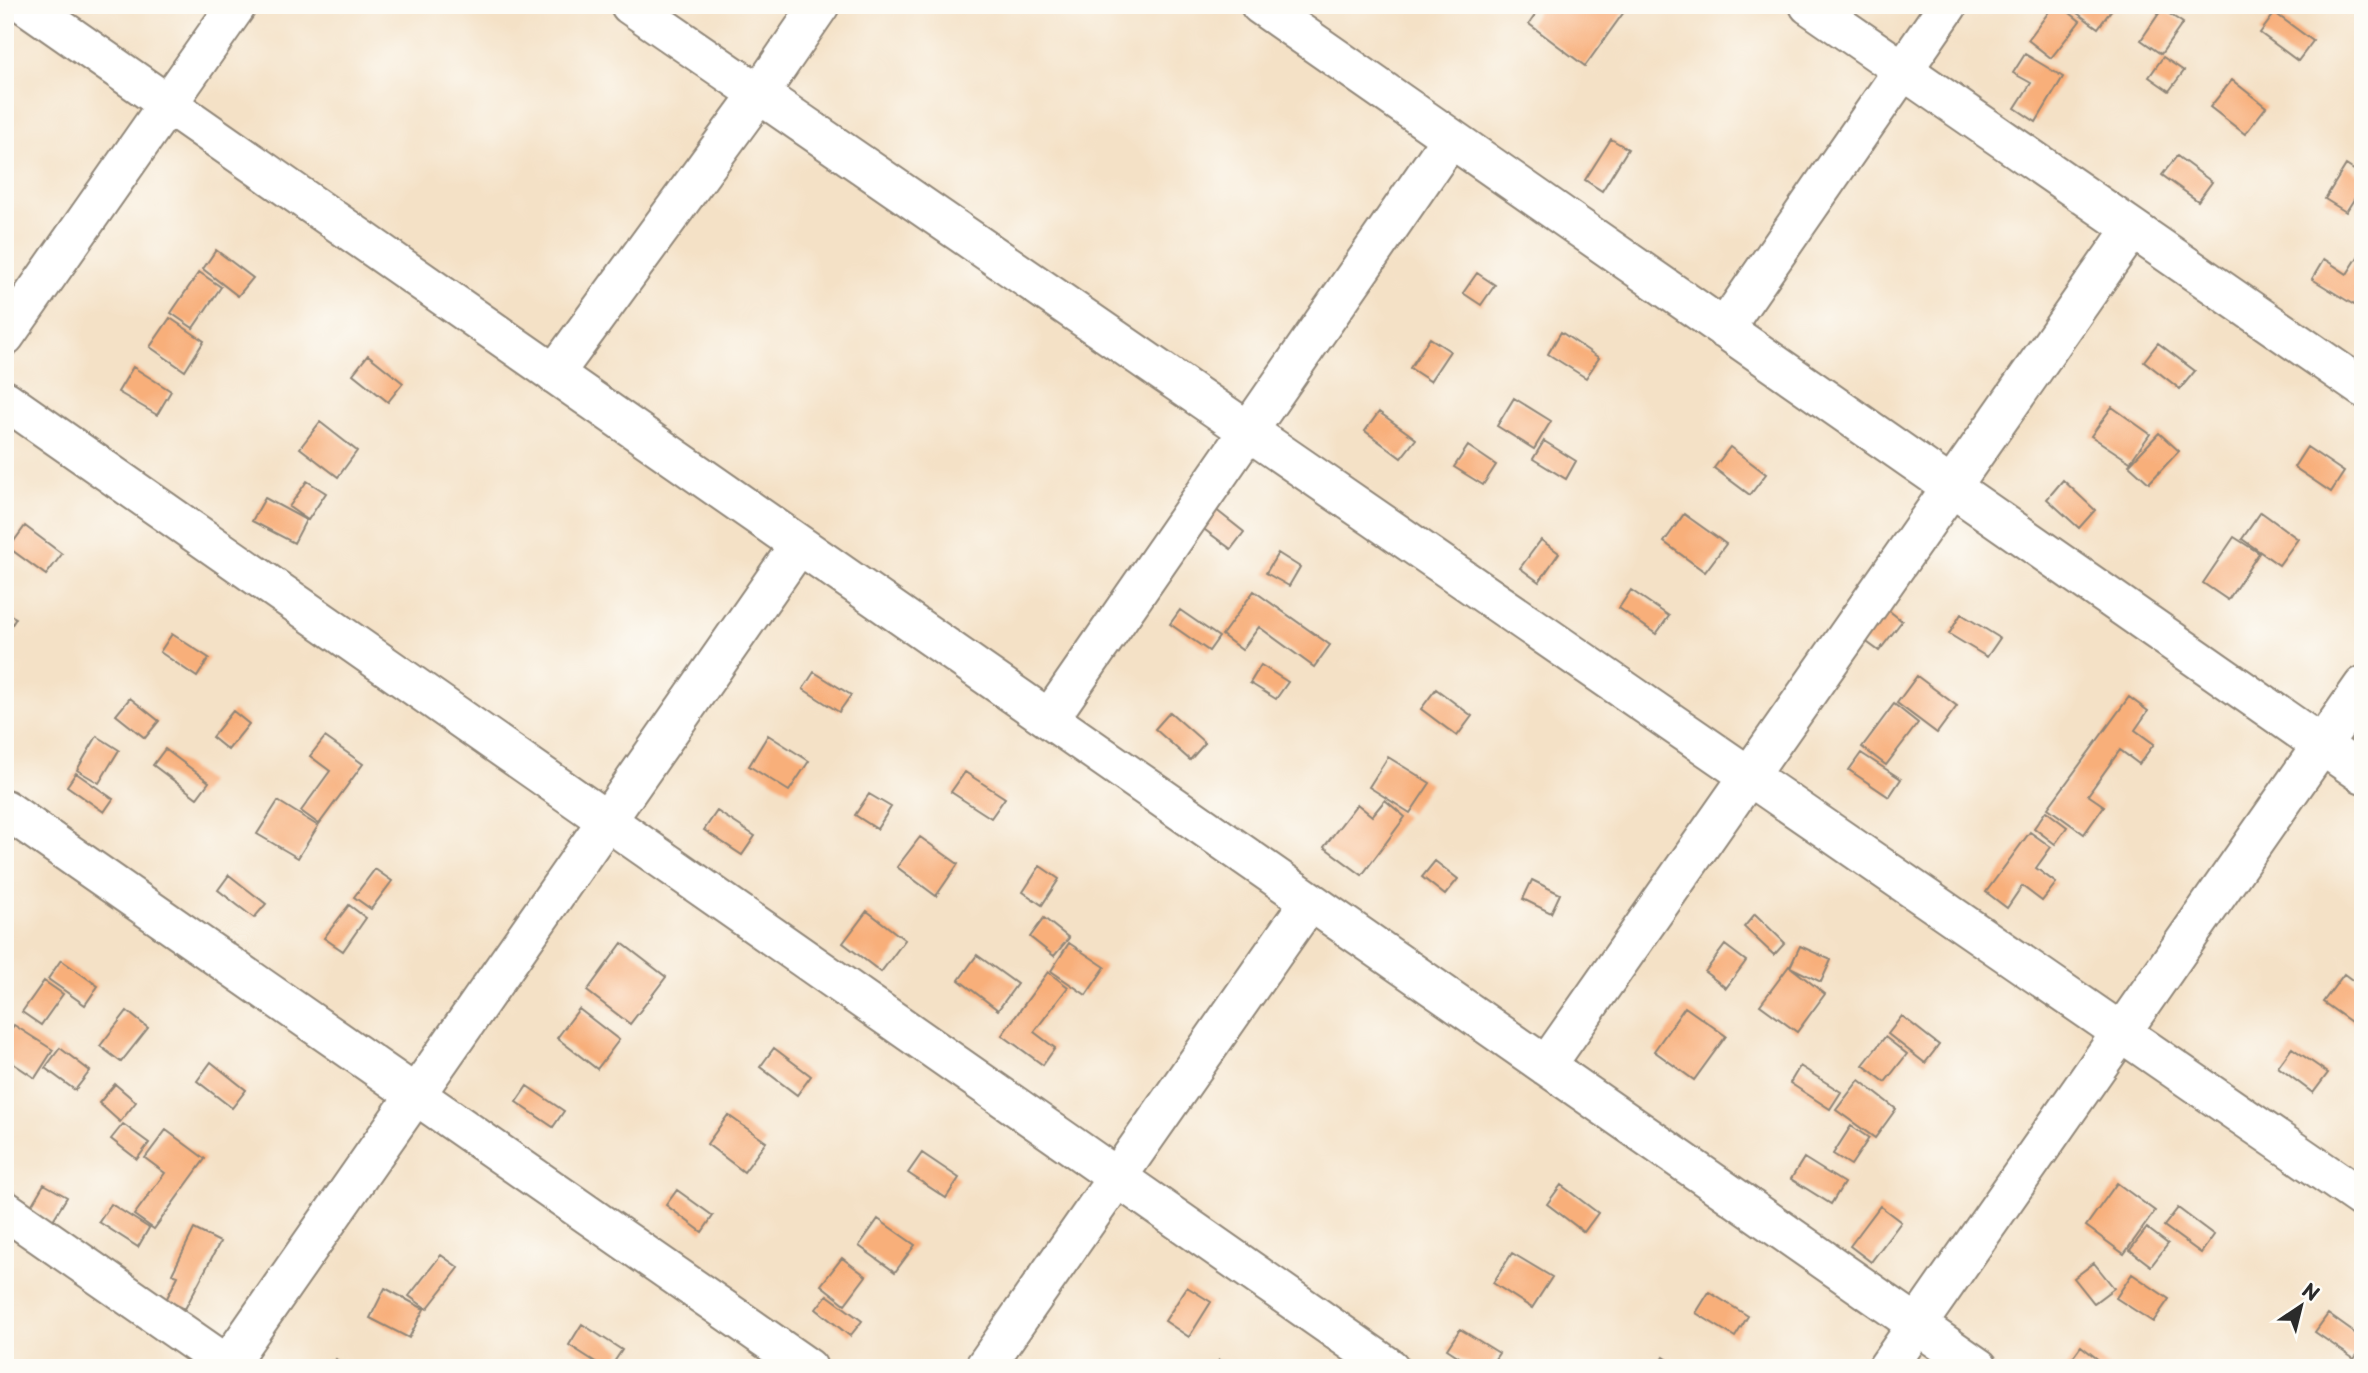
<svg xmlns="http://www.w3.org/2000/svg" width="2368" height="1373" font-family="'Playpen Sans',sans-serif">
	<rect width="100%" height="100%" fill="#fdfcf7"/>
	<filter id="ink" filterUnits="userSpaceOnUse"><feTurbulence type="fractalNoise" baseFrequency=".0143" numOctaves="2"/><feDisplacementMap in="SourceGraphic" scale="14" xChannelSelector="R" yChannelSelector="G"/><feConvolveMatrix kernelMatrix="1 2 1 2 8 2 1 2 1" color-interpolation-filters="sRGB"/></filter>
	<filter id="wash" filterUnits="userSpaceOnUse"><feTurbulence type="fractalNoise" baseFrequency=".00686" numOctaves="4" result="noise"/><feDisplacementMap in="SourceGraphic" scale="28" xChannelSelector="R" yChannelSelector="G"/><feGaussianBlur stdDeviation="1.57" result="paint"/><feColorMatrix in="noise" values="0 0 0 0 0 0 0 0 0 0 0 0 0 0 0 0 0 1.4 0 .05"/><feComposite in="paint" operator="in"/></filter>
	<g filter="url(#wash)">
		<rect width="100%" height="100%" fill="#f4e1c6"/>
		<g id="blocks">
			<path fill="#f8af7a" d="M1542 5H1629L1585 66 1529 24Z
				M2054 5H2060L2080 21 2051 58 2028 40Z
				M2066 5H2115L2098 28Z
				M2162 9 2183 23 2161 54 2141 40Z
				M2275 13 2313 41 2298 61 2260 33Z
				M2025 54 2063 77 2036 122 2015 108 2031 83 2013 73Z
				M2163 57 2184 71 2169 91 2149 77Z
				M2232 80 2266 107 2245 134 2210 107Z
				M1611 139 1628 149 1602 191 1585 180Z
				M2177 156 2212 182 2198 201 2162 175Z
				M2346 165 2363 176V185L2346 212 2325 199Z
				M2363 249V291L2354 305 2312 279 2324 259 2347 274Z
				M216 250 253 278 238 296 203 269Z
				M199 272 221 287 193 328 171 313Z
				M1477 273 1495 285 1481 305 1463 293Z
				M170 318 204 341 185 371 150 347Z
				M1561 332 1599 358 1586 378 1548 354Z
				M1430 338 1450 351 1430 381 1410 368Z
				M2158 343 2195 371 2180 389 2144 361Z
				M368 355 403 383 388 402 353 374Z
				M133 367 171 391 157 415 118 392Z
				M1514 398 1551 421 1534 449 1497 426Z
				M2112 407 2150 434 2130 462 2091 436Z
				M1379 412 1416 439 1401 458 1365 431Z
				M320 422 357 451 338 477 300 448Z
				M2159 433 2179 451 2149 483 2129 465Z
				M1544 441 1576 461 1566 479 1533 459Z
				M1468 446 1496 465 1483 485 1454 467Z
				M1730 447 1766 474 1750 495 1714 468Z
				M2307 447 2344 472 2331 492 2294 467Z
				M2063 480 2095 510 2079 528 2047 499Z
				M307 481 326 493 308 520 289 507Z
				M265 498 306 520 294 543 252 521Z
				M1215 509 1244 532 1231 549 1201 527Z
				M2261 512 2298 539 2279 565 2242 539Z
				M1684 514 1726 544 1705 572 1664 542Z
				M25 526 62 554 46 575 9 548Z
				M2234 537 2259 553 2228 600 2203 583Z
				M1541 540 1559 553 1539 582 1520 568Z
				M1278 553 1300 567 1289 586 1266 573Z
				M1631 590 1669 616 1656 634 1619 608Z
				M1254 591 1330 645 1314 667 1259 627 1242 650 1222 635Z
				M1883 606 1902 621 1879 651 1860 637Z
				M1180 610 1219 637 1209 651 1170 624Z
				M5 612 16 618 5 636Z
				M1961 614 2000 638 1987 657 1949 634Z
				M172 634 209 658 197 677 160 652Z
				M1261 665 1288 682 1276 699 1250 683Z
				M814 672 851 695 839 712 803 689Z
				M1917 676 1957 706 1937 733 1897 703Z
				M1436 689 1472 716 1457 736 1421 709Z
				M2129 697 2148 711 2135 730 2154 744 2139 764 2120 750 2088 795 2104 806 2084 834 2048 808Z
				M130 698 159 721 145 738 116 715Z
				M1894 704 1918 723 1886 765 1862 747Z
				M233 711 249 724 228 750 212 737Z
				M1170 712 1205 743 1190 760 1155 729Z
				M768 735 809 761 789 791 749 766Z
				M97 736 119 750 99 783 77 770Z
				M325 737 363 764 319 824 301 811 330 771 310 756Z
				M165 749 209 782 197 798 153 765Z
				M1861 753 1901 779 1889 797 1849 770Z
				M1388 757 1430 783 1410 813 1369 787Z
				M965 772 1005 798 991 818 951 792Z
				M76 773 113 799 104 812 67 786Z
				M869 794 891 807 877 829 855 815Z
				M1385 800 1405 817 1362 875 1324 847 1357 804 1372 816Z
				M278 801 318 826 298 858 257 834Z
				M717 811 755 836 742 855 704 830Z
				M2046 811 2067 827 2055 844 2034 828Z
				M2030 832 2051 847 2036 868 2056 883 2042 901 2022 886 2007 908 1986 892Z
				M920 837 958 864 936 896 897 867Z
				M1435 861 1458 879 1445 895 1422 877Z
				M1040 866 1059 879 1042 905 1023 892Z
				M375 869 392 881 371 909 354 897Z
				M229 875 266 904 254 918 218 890Z
				M1532 880 1560 894 1551 913 1523 899Z
				M349 905 366 918 343 951 324 938Z
				M867 911 905 940 881 972 843 943Z
				M1755 914 1785 943 1774 955 1744 927Z
				M1044 918 1069 938 1054 956 1030 937Z
				M622 943 666 977 630 1024 587 991Z
				M1069 943 1105 967 1086 995 1051 971Z
				M1725 945 1746 961 1726 988 1705 972Z
				M1800 946 1831 960 1821 982 1790 967Z
				M977 955 1017 984 998 1010 959 980Z
				M61 960 98 986 85 1005 48 979Z
				M1789 966 1825 994 1797 1032 1760 1005Z
				M1048 972 1068 987 1034 1032 1055 1048 1043 1065 1002 1035Z
				M2344 974 2363 988 2361 1029 2323 1002Z
				M44 981 63 994 41 1025 22 1012Z
				M1685 1007 1726 1036 1694 1080 1654 1051Z
				M579 1009 619 1040 597 1069 557 1038Z
				M127 1011 148 1028 121 1062 100 1046Z
				M1902 1016 1939 1045 1925 1063 1888 1034Z
				M14 1025 53 1050 35 1078 5 1058V1039Z
				M1885 1037 1907 1054 1885 1082 1863 1065Z
				M60 1048 90 1071 75 1090 45 1068Z
				M774 1048 811 1076 797 1095 760 1067Z
				M2292 1048 2328 1073 2313 1093 2278 1067Z
				M211 1062 246 1090 232 1108 197 1081Z
				M1800 1066 1841 1092 1830 1109 1790 1083Z
				M1859 1080 1896 1109 1875 1138 1836 1110Z
				M115 1084 136 1102 120 1122 99 1103Z
				M527 1086 564 1111 553 1127 516 1102Z
				M728 1115 766 1142 744 1172 707 1144Z
				M123 1124 149 1143 137 1159 111 1139Z
				M1851 1126 1869 1138 1851 1165 1833 1154Z
				M166 1130 205 1159 154 1229 134 1215 165 1173 145 1158Z
				M922 1153 959 1178 946 1198 908 1173Z
				M1804 1158 1844 1183 1831 1204 1791 1179Z
				M2117 1183 2155 1211 2124 1254 2086 1226Z
				M44 1184 67 1197 53 1220 31 1206Z
				M1561 1185 1598 1213 1584 1232 1547 1204Z
				M677 1190 713 1216 702 1232 666 1205Z
				M111 1204 149 1228 138 1247 99 1222Z
				M1880 1206 1901 1222 1871 1262 1850 1246Z
				M2178 1208 2214 1235 2201 1253 2164 1226Z
				M878 1219 915 1245 895 1272 859 1246Z
				M2147 1228 2168 1244 2151 1266 2130 1250Z
				M194 1229 220 1242 185 1309 166 1300 178 1276 172 1274Z
				M1512 1253 1552 1277 1532 1308 1493 1283Z
				M441 1255 459 1268 427 1309 409 1296Z
				M842 1258 866 1276 845 1304 821 1285Z
				M2094 1263 2114 1288 2094 1303 2074 1278Z
				M2132 1274 2169 1299 2153 1322 2116 1298Z
				M1187 1287 1211 1302 1189 1337 1165 1321Z
				M385 1288 424 1309 409 1338 370 1318Z
				M1709 1292 1748 1316 1735 1337 1696 1313Z
				M827 1295 862 1321 850 1336 816 1309Z
				M2328 1314 2363 1339V1347L2354 1359 2315 1332Z
				M582 1324 622 1350 610 1368H605L569 1345Z
				M1460 1329 1499 1353 1489 1368H1476L1447 1349Z
				M2081 1346 2109 1368H2065Z
				M1664 1357 1680 1368H1657Z
				M336 1359 348 1368H330Z
				M1219 1360 1230 1368H1214Z"/>
		</g>
	</g>
	<g filter="url(#ink)">
		<use href="#blocks" fill-opacity="0" stroke="#908678" stroke-width="2"/>
		<g fill="none" stroke-linecap="round" stroke-linejoin="round">
			<defs>
				<path id="minor" d="M26 5 1979 1368
					M630 5 2363 1199
					M1260 5 2363 774
					M1809 5 2363 388
					M1724 329 1948 5
					M5 336 237 5
					M554 374 759 94 820 5
					M5 400 1390 1368
					M1049 719 1451 138
					M5 809 808 1368
					M1546 1066 2132 229
					M5 1210 232 1368
					M225 1368 799 545
					M984 1368 1310 901
					M1887 1368 2363 686"/>
			</defs>
			<use href="#minor" stroke="#908678" stroke-width="42"/>
			<use href="#minor" stroke="#fff" stroke-width="38"/>
		</g>
	</g>
	<rect width="2368" height="1373" fill="none" stroke="#fdfcf7" stroke-width="28"/>
	<g transform="translate(2301 1306) rotate(35)" stroke="#fdfcf7" stroke-width="5" paint-order="stroke">
	<path d="M0-5L12 26L0 18L-12 26Z" fill="#2b2b2b"/>
	<text y="-10" font-size="19" font-weight="bold" text-anchor="middle" fill="#2b2b2b">N</text>
	</g>
</svg>
